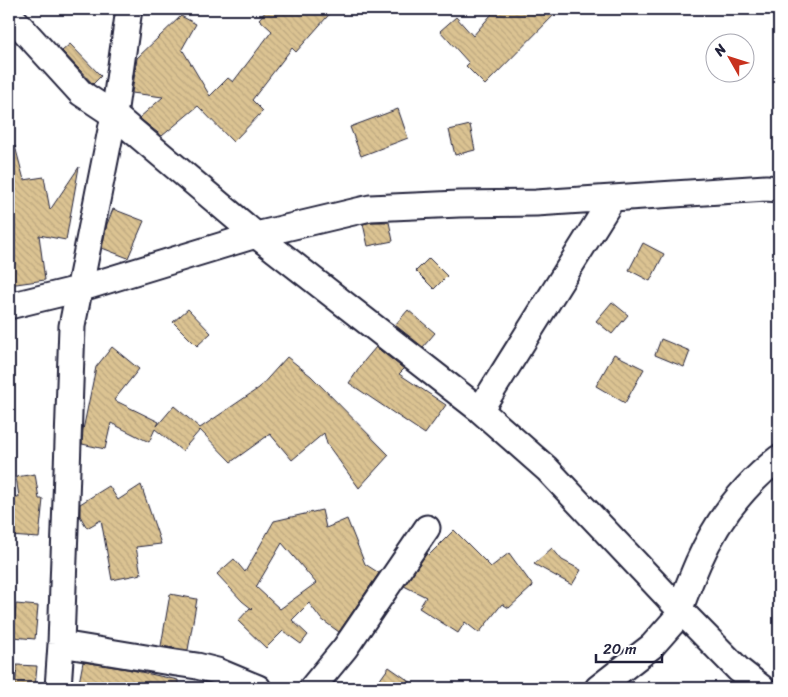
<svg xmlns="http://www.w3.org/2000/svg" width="788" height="697" font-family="Sriracha,sans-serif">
	<defs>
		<pattern id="building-back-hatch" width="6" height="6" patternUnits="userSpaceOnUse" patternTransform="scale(1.25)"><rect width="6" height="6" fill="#dbc392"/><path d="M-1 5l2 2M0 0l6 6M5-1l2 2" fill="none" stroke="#bca77f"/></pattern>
	</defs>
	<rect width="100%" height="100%" fill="#fff"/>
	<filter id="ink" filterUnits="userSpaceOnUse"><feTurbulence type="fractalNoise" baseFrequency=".02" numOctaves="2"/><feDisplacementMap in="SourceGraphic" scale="10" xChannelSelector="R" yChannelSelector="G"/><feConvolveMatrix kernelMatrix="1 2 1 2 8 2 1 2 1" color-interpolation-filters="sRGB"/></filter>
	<g filter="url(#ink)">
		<path fill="url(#building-back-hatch)" stroke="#22223b" fill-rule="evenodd" d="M268 9H334L296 52 292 48 252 100 263 111 233 142 198 106 162 136 139 118 163 97 132 93 137 58 181 16 196 24 182 49 210 96 228 78 233 82 272 31 259 19Z
			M496 9H560L485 85 466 66 469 63 440 31 456 17 473 36Z
			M70 44 101 76 93 84 62 51Z
			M398 109 408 138 361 156 350 127Z
			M470 125 475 150 455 155 449 130Z
			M15 146 24 180 44 177 50 210 79 167 66 240 39 235 45 280 9 285V147Z
			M113 209 144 221 128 258 102 248 107 224Z
			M372 222H389L393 241 368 246 363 224Z
			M643 243 664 254 650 281 629 270Z
			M429 258 447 276 434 289 416 271Z
			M612 302 628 315 612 334 596 321Z
			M188 309 211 333 197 346 173 322Z
			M408 310 435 333 423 347 395 325Z
			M661 339 690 351 684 367 655 355Z
			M112 347 139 369 114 400 159 422 157 426 174 406 200 428 259 388 287 357 311 376 389 455 359 488 327 444 324 433 292 460 270 434 231 462 200 430 182 451 155 429 149 442 111 423 105 449 82 444 83 430 96 367Z
			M376 347 404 369 399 374 446 405 425 434 349 383 365 360Z
			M614 354 644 369 625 403 596 386Z
			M35 474 39 499H43L39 538 9 536V496L19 497 16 477Z
			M141 485 161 544 136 547 141 574 112 580 101 520 87 528 80 516V504L109 486 118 500Z
			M322 510 326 528 347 519 365 564 379 573 339 632 321 619 309 603 292 620 308 635 301 644 283 631 266 648 238 621 250 608 252 609 242 601 217 574 234 559 245 572 274 521ZM282 543 316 583 280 609 256 587Z
			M454 530 491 567 509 553 533 586 509 608 502 604 479 633 465 622 458 633 419 608 426 597 404 586 427 553 429 555Z
			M552 548 562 560 581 570 572 585 534 564Z
			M170 594 197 599 188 650 161 646Z
			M16 604 38 606 35 639 13 637Z
			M83 662 127 669 178 680V688H105L79 683Z
			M17 665 37 666 35 688H15Z
			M389 667 419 688H374Z"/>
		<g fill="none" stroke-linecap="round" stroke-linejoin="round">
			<defs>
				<path id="minor" d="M9 14 81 93 114 115 256 235 480 410 547 469 682 612 739 670 762 688
					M9 306 79 289 256 235 370 208 459 204 536 203 766 188 779 189
					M480 410 612 199
					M61 644 170 662 197 666 217 671 258 688
					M58 688 61 644 72 326 114 115 129 9
					M312 688 345 648 427 528
					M598 688 652 646 682 612 681 606C686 591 692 577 698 563 716 522 744 485 779 458"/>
			</defs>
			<use href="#minor" stroke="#22223b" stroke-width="29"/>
			<use href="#minor" stroke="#fff" stroke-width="25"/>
		</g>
	</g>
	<rect width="788" height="697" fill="none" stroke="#fff" stroke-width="30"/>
	<rect x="15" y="15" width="758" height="667" fill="none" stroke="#22223b" stroke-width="2" filter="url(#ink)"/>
	<g transform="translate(730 58) rotate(309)"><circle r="24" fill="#ffffff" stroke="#a7a7b1"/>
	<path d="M0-4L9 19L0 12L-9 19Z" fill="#c8321e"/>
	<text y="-8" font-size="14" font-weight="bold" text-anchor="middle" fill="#22223b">N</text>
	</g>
	<path d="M596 654v8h66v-8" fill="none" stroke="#22223b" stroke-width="2.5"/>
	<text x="603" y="654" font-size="15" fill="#22223b" stroke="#ffffff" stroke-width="4" paint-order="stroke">20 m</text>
</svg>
